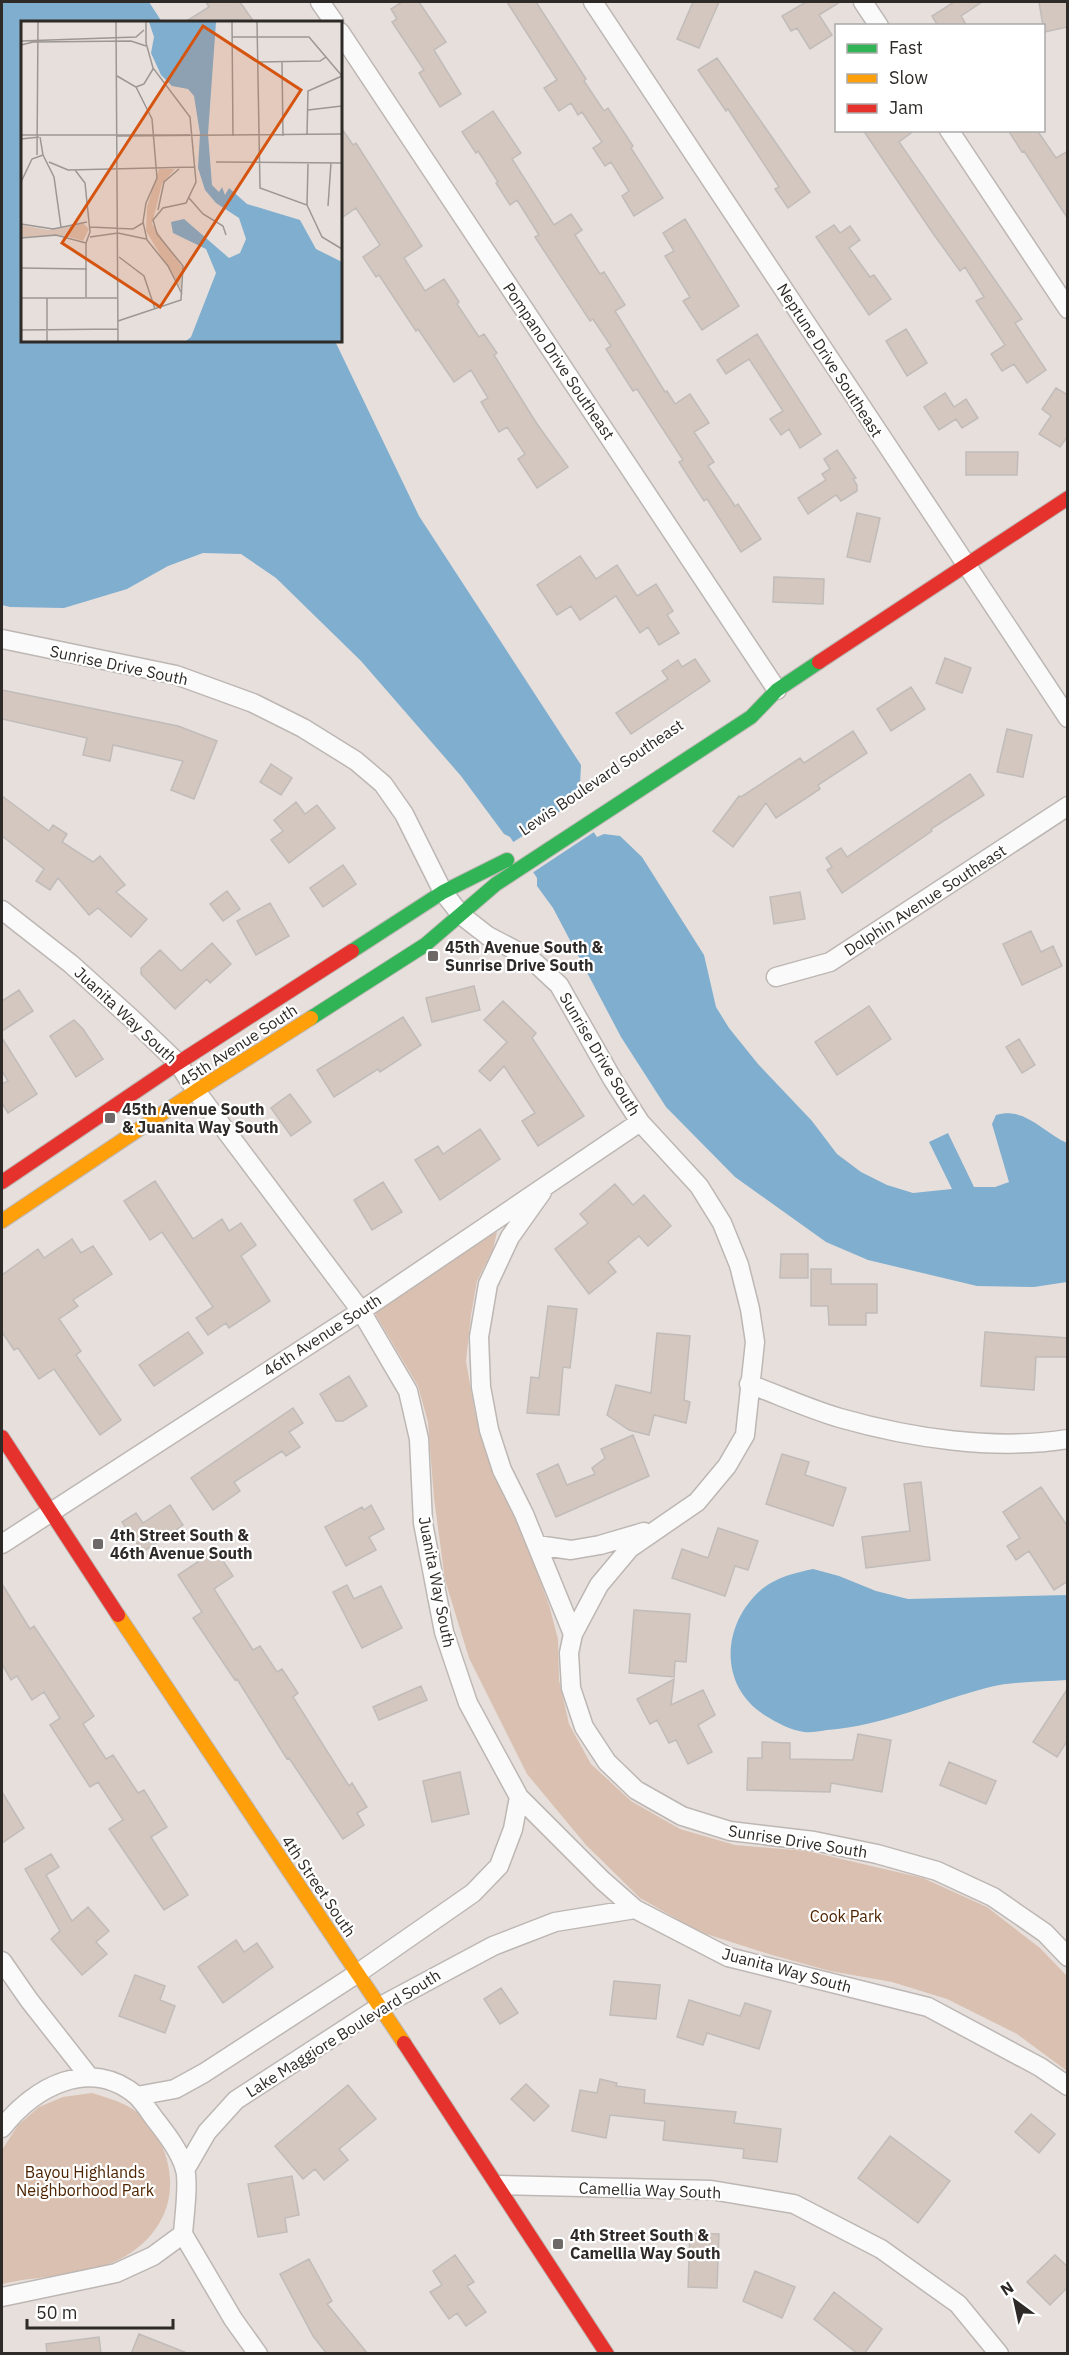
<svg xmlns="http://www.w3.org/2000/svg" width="1069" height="2355" font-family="'IBM Plex Sans',sans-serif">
	<rect width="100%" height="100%" fill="#e6dfdc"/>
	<path fill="#dac0b0" d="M497 1232 493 1249 477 1281 471 1315 466 1361 475 1413 486 1453 512 1504 549 1605 558 1639 559 1680 569 1724 591 1764 631 1801 680 1829 735 1845 807 1851 923 1878 987 1907 1040 1948 1067 1976V2071L1017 2034 947 1999 892 1982 830 1971 772 1955 700 1932 640 1898 586 1845 527 1774 469 1658 445 1580 434 1498 428 1422 418 1386 374 1312 477 1242Z
		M92 2093C107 2098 125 2102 138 2113 148 2121 156 2134 162 2146 183 2195 162 2240 114 2262 79 2278 38 2275 2 2284V2150L18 2125 39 2107 63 2097Z"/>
	<path fill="#80aecf" d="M2 2H149L162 22H22V340L335 341 419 516 581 765 580 785 570 797 597 837 604 834 620 836 642 857 704 955 716 1007 729 1028 758 1064 812 1121 837 1154 861 1172 887 1185 913 1193 952 1189 929 1142 948 1133 974 1187H995L1009 1182 992 1124 996 1115C1024 1106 1043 1132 1067 1143V1282L1034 1287 977 1286 868 1260 826 1242 735 1177 666 1107 621 1037 553 908 537 886V878L510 837 504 834 461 776 361 661 276 578 241 554 203 553 168 566 127 589 64 608 10 607 2 605Z
		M813 1569 839 1576 876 1591 908 1599 1067 1595V1680C1042 1682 1014 1681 990 1687 935 1701 884 1726 827 1730 820 1731 811 1733 804 1732 791 1730 777 1723 766 1716 718 1687 721 1624 762 1589 777 1577 794 1573 813 1569Z"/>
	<path fill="#e6dfdc" d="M574 802 594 832 532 873 512 843Z"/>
	<path fill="#d3c7bf" stroke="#c1bcb9" stroke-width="1.5" d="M206 2H240L254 22H185L209 7Z
		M402 2H419L446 42 434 50 461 94 440 107 419 73 424 70 392 22 397 19 391 9Z
		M507 2H536L586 79 584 81 604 111 608 108 633 146 631 148 663 198 634 216 622 196 629 191 611 162 605 166 593 148 602 142 582 112 578 115 571 103 559 111 544 88 557 80Z
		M693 2H719L699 48 677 39Z
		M806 2H840L819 15 832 35 810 49 797 28 791 31 782 16Z
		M954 2H982L961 16 967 26H938L932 16Z
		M1039 2H1068V27L1044 32Z
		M717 58 810 192 788 208 775 189 779 187 728 109 726 111 698 70Z
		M493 111 521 153 512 159 554 225 571 214 582 230 575 235 600 274 604 272 625 305 615 311 665 392 667 391 675 404 690 394 709 423 694 432 714 462 708 466 735 506 738 504 761 539 741 552 707 499 704 501 679 462 683 460 637 389 633 391 606 349 611 346 593 319 590 321 535 237 539 235 517 200 510 205 496 183 498 182 478 151 476 153 462 132Z
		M340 126 353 145 356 143 422 246 404 258 425 291 444 279 459 302 457 304 479 337 484 334 497 353 494 355 537 424 568 467 537 488 518 459 525 454 507 427 499 432 481 402 488 398 471 370 454 382 418 329 416 331 379 275 376 277 363 257 380 245 356 208 340 219Z
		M863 130H915L899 142 1022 319 1015 323 1046 370 1027 383 1014 364 1002 371 991 354 1005 345 976 301 984 297 965 267 960 271 932 232Z
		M1008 130H1037L1056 158 1068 151V219L1024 151 1022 152Z
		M685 219 739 306 702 330 683 301 690 297 665 256 674 251 663 233Z
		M834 225 840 233 850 226 860 240 849 248 870 277 874 275 891 299 869 315 816 237Z
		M906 329 927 363 907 376 886 341Z
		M757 334 821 434 800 448 789 429 781 435 770 419 783 411 749 359 726 374 717 360Z
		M1056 388 1066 394 1068 392V436L1060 447 1039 434 1051 416 1042 409Z
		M945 393 954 407 966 399 978 418 962 428 956 419 939 430 924 407Z
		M837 450 856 478 853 479 857 485V491L841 501 836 495 808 514 798 498 826 480 822 474 830 469 824 459Z
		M966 452H1018L1017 475H966Z
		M857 513 880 518 870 562 847 557Z
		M580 556 596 579 617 565 637 596 656 584 673 611 667 615 679 633 659 645 648 627 640 633 616 596 580 620 571 606 557 615 537 585Z
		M774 577 824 579 823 604 773 602Z
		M945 658 971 668 962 693 936 683Z
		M695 659 710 681 631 734 616 713 668 679 662 671 678 660 682 667Z
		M911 687 925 709 891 731 877 709Z
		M2 690 178 726 217 741 194 799 171 790 183 761 113 745 110 761 83 755 87 738 2 719Z
		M1007 729 1032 735 1023 777 997 772Z
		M853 731 867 753 818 785 820 789 776 818 766 803 733 847 713 831 739 796 741 797 800 758 804 763Z
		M271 764 292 778 281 795 260 782Z
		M970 774 984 795 931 829 932 831 842 893 827 870 832 867 826 858 841 848 847 857Z
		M2 796 49 831 53 825 67 834 62 842 93 862 100 856 125 885 116 892 147 919 131 937 98 908 89 915 58 878 50 890 36 881 44 869 2 836Z
		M296 802 305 814 317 805 335 828 289 863 271 840 283 831 274 820Z
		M343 865 356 884 323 907 310 888Z
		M227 891 240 909 223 921 210 904Z
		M800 892 805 919 774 924 770 897Z
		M270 903 289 936 256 955 237 921Z
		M1031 931 1041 952 1053 946 1062 966 1022 985 1003 944Z
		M212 943 231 964 210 983 207 979 175 1009 141 974V968L160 950 181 971Z
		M474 986 480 1010 432 1022 426 998Z
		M19 990 33 1011 2 1031V1001Z
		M503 1001 536 1033 532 1038 584 1116 538 1146 522 1121 535 1113 504 1066 490 1081 479 1071 507 1042 484 1020Z
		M869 1006 891 1039 837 1075 815 1042Z
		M403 1017 421 1045 380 1072 378 1069 334 1097 317 1070Z
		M74 1020 83 1029 103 1059 76 1077 50 1036Z
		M2 1038 37 1094 8 1113 2 1103V1084L8 1081 2 1071Z
		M1019 1039 1035 1065 1022 1073 1006 1047Z
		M290 1094 311 1122 291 1136 271 1108Z
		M480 1129 500 1159 440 1200 415 1160 438 1146 443 1154Z
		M155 1181 193 1239 222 1219 229 1231 241 1223 256 1245 241 1256 270 1301 229 1328 226 1323 208 1335 196 1318 213 1307 162 1232 150 1240 124 1201Z
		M383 1182 402 1212 372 1230 354 1200Z
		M615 1184 633 1205 644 1195 671 1226 648 1246 639 1236 608 1262 616 1272 589 1294 555 1249 588 1223 580 1214Z
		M72 1239 81 1253 93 1246 112 1274 73 1300 78 1306 59 1319 81 1351 76 1355 121 1420 100 1435 54 1369 39 1379 18 1348 14 1350 2 1332V1275L38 1249 44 1258Z
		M781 1254H808V1278H780Z
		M811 1269H831V1284H877V1313H866V1325H829L828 1306H811Z
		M548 1306 577 1309 570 1368 563 1367 559 1415 527 1413 531 1377 539 1378Z
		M188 1332 203 1353 154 1386 139 1365Z
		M985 1332 1068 1338V1357H1036L1034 1390 981 1386Z
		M657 1333 690 1336 684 1400 690 1402 686 1423 654 1415 649 1435 629 1430 607 1415 616 1385 651 1393Z
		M349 1376 367 1406 343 1421H336L320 1394Z
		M293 1408 303 1423 289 1432 300 1447 286 1456 282 1451 234 1482 240 1491 213 1510 191 1478Z
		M633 1435 649 1476 556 1517 537 1474 558 1464 567 1485 595 1474 592 1468 605 1458 601 1449Z
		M782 1454 809 1462 805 1475 846 1488 833 1526 766 1504Z
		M921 1482 930 1560 866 1568 862 1537 910 1531 904 1484Z
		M1041 1487 1068 1527V1581L1054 1590 1029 1551 1016 1560 1007 1546 1020 1538 1003 1512Z
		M170 1505 183 1525 143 1552 122 1522 136 1513 143 1523Z
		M371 1505 384 1529 369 1537 376 1550 346 1566 325 1527 362 1507 364 1510Z
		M718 1528 758 1541 748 1570 735 1566 725 1596 672 1578 682 1549 708 1558Z
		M216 1550 233 1576 214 1589 253 1650 260 1646 277 1672 282 1669 298 1693 293 1697 349 1786 352 1783 367 1807 357 1813 364 1825 343 1839 289 1758 287 1759 237 1679 235 1680 193 1618 202 1612 178 1575Z
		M2 1584 30 1629 34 1626 94 1716 83 1724 106 1759 113 1755 138 1793 144 1790 167 1827 151 1837 188 1895 164 1910 109 1829 123 1820 98 1782 90 1787 50 1725 60 1718 44 1692 32 1700 17 1676 11 1680 2 1664Z
		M347 1585 354 1599 381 1586 402 1628 362 1648 333 1592Z
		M634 1610 690 1614 686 1662 675 1661 674 1677 629 1673Z
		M674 1679 671 1705 703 1690 715 1715 698 1725 712 1752 688 1764 676 1740 669 1743 657 1720 650 1724 637 1699Z
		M421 1686 427 1700 379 1720 373 1707Z
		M1068 1688V1740L1057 1757 1033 1742Z
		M858 1734 891 1740 882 1792 831 1783 830 1792 747 1790 748 1758H762V1742L790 1743V1759L853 1760Z
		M949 1762 996 1781 986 1804 940 1785Z
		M460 1772 469 1814 432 1822 423 1781Z
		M2 1792 24 1828 2 1843Z
		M51 1854 59 1867 46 1875 72 1921 88 1907 109 1931 96 1942 107 1954 82 1975 51 1939 60 1931 25 1869Z
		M236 1940 244 1952 257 1943 273 1967 223 2003 198 1967Z
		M135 1975 165 1986 160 2000 175 2006 165 2033 119 2016Z
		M614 1981 660 1985 656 2019 610 2015Z
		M501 1988 518 2013 500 2024 484 1999Z
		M689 2000 740 2016 745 2003 771 2011 759 2049 707 2033 703 2045 677 2037Z
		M600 2079 617 2083 616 2086 645 2090 644 2103 736 2112 734 2123 781 2129 777 2162 743 2158 744 2149 663 2140 665 2121 610 2115 606 2138 572 2131 580 2090 597 2093Z
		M526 2084 549 2106 534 2121 511 2099Z
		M348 2085 376 2119 339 2149 348 2160 324 2180 315 2169 303 2179 275 2146Z
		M1031 2114 1055 2134 1039 2153 1015 2132Z
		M890 2136 950 2181 918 2223 858 2178Z
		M292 2176 299 2215 285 2218 287 2232 258 2237 248 2184Z
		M690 2233 719 2234 717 2288 688 2287Z
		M455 2255 474 2282 467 2286 486 2312 466 2326 457 2313 449 2319 430 2292 442 2285 433 2271Z
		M1055 2255 1068 2267V2287L1050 2305 1027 2282Z
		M309 2259 332 2301 327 2304 368 2354H327L313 2336 280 2274Z
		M755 2271 795 2287 782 2318 743 2301Z
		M834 2292 882 2329 864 2354H858L814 2319Z
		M139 2334 187 2353V2354H131Z
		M99 2337 101 2354H47L46 2344Z"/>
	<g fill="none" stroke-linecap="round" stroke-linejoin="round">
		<defs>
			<path id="street" d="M320 2 334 22
				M593 2 1068 718
				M863 2 879 26
				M340 32 777 690
				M949 130 1068 309
				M2 639 176 675 253 703 303 728 356 761 383 784 404 814 443 892 461 915 488 936 530 958 559 985 613 1080 640 1122 699 1186 722 1223 739 1265 750 1309 755 1342 745 1435 727 1466 697 1502 630 1548 599 1585 573 1634 569 1653 571 1688 584 1727 607 1762 636 1790 682 1816 730 1831 814 1841 877 1854 937 1871 993 1897 1045 1933 1068 1957
				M2 910 71 964 132 1019 178 1063 196 1091 361 1311 408 1391 419 1439 423 1523 444 1632 468 1703 519 1797 602 1880 635 1909 728 1957 928 2007 1040 2067 1068 2086
				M776 977 830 962 1068 806
				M542 1192 510 1237 488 1284 479 1337 481 1387 489 1430 502 1470 524 1514 573 1634
				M749 1384C779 1395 809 1409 840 1418 910 1438 995 1451 1068 1439
				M2 1544 361 1311 640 1122
				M537 1545 571 1550 600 1545 644 1532
				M2 1961 29 2000 88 2075
				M137 2096 175 2089 204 2073 358 1973 473 1893 499 1866 513 1829 519 1797
				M2 2128C34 2087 90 2056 137 2096 143 2102 149 2111 154 2118 165 2132 180 2151 185 2169 189 2184 184 2218 183 2234
				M185 2170 207 2132 236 2100 379 2007 493 1946 555 1922 635 1909
				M501 2185 711 2190 794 2204 881 2249 958 2304 999 2354
				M183 2234 233 2319 258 2354
				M2 2297 116 2273 153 2256 183 2234"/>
			<path id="fast" d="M352 951 443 892 507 860
				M311 1018 425 945 496 884 751 717 777 690 819 662"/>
			<path id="slow" d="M2 1221 196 1091 311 1018
				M118 1615 404 2043"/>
			<path id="jam" d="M819 662 1068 498
				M2 1182 178 1063 352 951
				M2 1437 118 1615
				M404 2043 607 2354"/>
		</defs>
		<use href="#street" stroke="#bdb7b4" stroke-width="21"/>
		<use href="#fast" stroke="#bdb7b4" stroke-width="16"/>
		<use href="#slow" stroke="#bdb7b4" stroke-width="16"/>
		<use href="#jam" stroke="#bdb7b4" stroke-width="16"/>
		<use href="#street" stroke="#fbfafa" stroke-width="18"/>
		<use href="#fast" stroke="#30b455" stroke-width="14"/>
		<use href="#slow" stroke="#ff9f0a" stroke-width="14"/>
		<use href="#jam" stroke="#e5322d" stroke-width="14"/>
	</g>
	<g fill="#6e6966" stroke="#fff" stroke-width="2">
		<rect x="427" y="950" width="12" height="12" rx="3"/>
		<rect x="104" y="1112" width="12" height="12" rx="3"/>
		<rect x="92" y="1538" width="12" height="12" rx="3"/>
		<rect x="552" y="2238" width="12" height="12" rx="3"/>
	</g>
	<g text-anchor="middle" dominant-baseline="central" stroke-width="4.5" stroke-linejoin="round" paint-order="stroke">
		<g font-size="16" fill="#2e2a27" stroke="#fff">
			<text transform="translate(830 360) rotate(57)">Neptune Drive Southeast</text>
			<text transform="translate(559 361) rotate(56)">Pompano Drive Southeast</text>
			<text transform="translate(119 665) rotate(12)">Sunrise Drive South</text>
			<text transform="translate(601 777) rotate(-34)">Lewis Boulevard Southeast</text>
			<text transform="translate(925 900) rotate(-33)">Dolphin Avenue Southeast</text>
			<text transform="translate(126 1015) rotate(43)">Juanita Way South</text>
			<text transform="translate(238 1045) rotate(-33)">45th Avenue South</text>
			<text transform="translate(600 1054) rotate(59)">Sunrise Drive South</text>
			<text transform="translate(322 1335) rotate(-33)">46th Avenue South</text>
			<text transform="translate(437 1582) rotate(79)">Juanita Way South</text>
			<text transform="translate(798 1841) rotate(9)">Sunrise Drive South</text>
			<text transform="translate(319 1886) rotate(56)">4th Street South</text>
			<text transform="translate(787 1970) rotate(15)">Juanita Way South</text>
			<text transform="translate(343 2033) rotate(-32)">Lake Maggiore Boulevard South</text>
			<text transform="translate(650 2190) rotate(2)">Camellia Way South</text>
		</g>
		<g font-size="16" font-weight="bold" fill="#2e2a27" stroke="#fff" text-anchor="start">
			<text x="445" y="947">45th Avenue South &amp;<tspan x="445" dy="18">Sunrise Drive South</tspan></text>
			<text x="122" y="1109">45th Avenue South<tspan x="122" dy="18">&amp; Juanita Way South</tspan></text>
			<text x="110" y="1535">4th Street South &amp;<tspan x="110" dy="18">46th Avenue South</tspan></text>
			<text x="570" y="2235">4th Street South &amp;<tspan x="570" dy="18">Camellia Way South</tspan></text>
		</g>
		<g font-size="16" fill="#4e2401" stroke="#fff">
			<text x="846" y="1916">Cook Park</text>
			<text x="85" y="2172">Bayou Highlands<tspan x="85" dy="18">Neighborhood Park</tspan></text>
		</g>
	</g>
	<g transform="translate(21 21)">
		<rect width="321" height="321" fill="#e6dfdc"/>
		<path d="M138 148H154L141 163 131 203 161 246 160 268 125 210 126 186ZM62 202 68 208 62 220 45 215 0 216V204L28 209Z" fill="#dac0b0"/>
		<path d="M128 1H195L187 113 191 164 198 171 201 166 204 174 208 167 226 183 279 199 295 228 321 241V320H165L170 316 195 252 185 228 152 212 150 201 163 198 208 237 219 232 225 218 218 197 195 182 184 169 177 147 179 113 173 75 167 68 151 65 140 54 130 32 133 16Z" fill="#80aecf"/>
		<path fill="none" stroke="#9c9794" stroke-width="1.5" d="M95 1 97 320M211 1 212 115M236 1 239 167 286 184 301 216 321 228M211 16H288L321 55M0 20 115 16 123 9M0 24 12 21 110 20 125 25M236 41 299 40 305 36M261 41 262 115M96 55 115 66 131 98 136 157 125 182 122 201 126 219 147 245 161 273M115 66 123 63 132 48M287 89 321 85M0 114H169M286 114 287 70 321 55M96 115 321 113M0 118 18 116M16 134 17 1M22 134 33 156 40 206M28 141 47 149 174 146M195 141 321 142M54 149 64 162 69 211 65 222V276M0 161 11 138 22 134 19 116M168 177 182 193 202 205 205 214M286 184 287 143M307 185 310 142M137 189 143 161 158 148M0 203 32 208 66 201M69 206 112 208 122 202M69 216 97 212 125 218M0 217 35 214 65 222M98 236 123 255 134 288M0 247 66 248M0 277H97M26 277V320M97 300 160 279 162 245 136 213 132 199 142 187 165 182 175 161 169 96 132 47 125 22V1M0 309 97 308"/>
		<path fill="#d5540f" fill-opacity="0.15" stroke="#d5540f" stroke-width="3" d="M182 5 280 69 139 286 41 222Z"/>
		<rect width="321" height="321" fill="none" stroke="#2e2a27" stroke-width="3"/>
	</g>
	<rect width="1069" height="2355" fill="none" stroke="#2e2a27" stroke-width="6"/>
	<rect x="835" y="24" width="210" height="108" fill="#ffffff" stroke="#abaaa9" stroke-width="1.5"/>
	<rect x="847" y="44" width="30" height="9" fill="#30b455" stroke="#abaaa9" stroke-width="1.5"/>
	<text x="889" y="54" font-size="18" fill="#2e2a27">Fast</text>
	<rect x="847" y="74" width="30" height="9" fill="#ff9f0a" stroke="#abaaa9" stroke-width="1.5"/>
	<text x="889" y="84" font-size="18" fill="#2e2a27">Slow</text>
	<rect x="847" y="104" width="30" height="9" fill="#e5322d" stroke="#abaaa9" stroke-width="1.5"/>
	<text x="889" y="114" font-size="18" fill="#2e2a27">Jam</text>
	<g transform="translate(1015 2301) rotate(327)" stroke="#ffffff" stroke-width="4.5" paint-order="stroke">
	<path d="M0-4.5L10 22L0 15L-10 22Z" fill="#2e2a27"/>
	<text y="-9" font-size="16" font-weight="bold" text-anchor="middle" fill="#2e2a27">N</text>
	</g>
	<path d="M27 2319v9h146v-9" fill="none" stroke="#2e2a27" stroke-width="3"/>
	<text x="36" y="2319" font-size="18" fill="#2e2a27" stroke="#ffffff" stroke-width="4.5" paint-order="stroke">50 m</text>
</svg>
